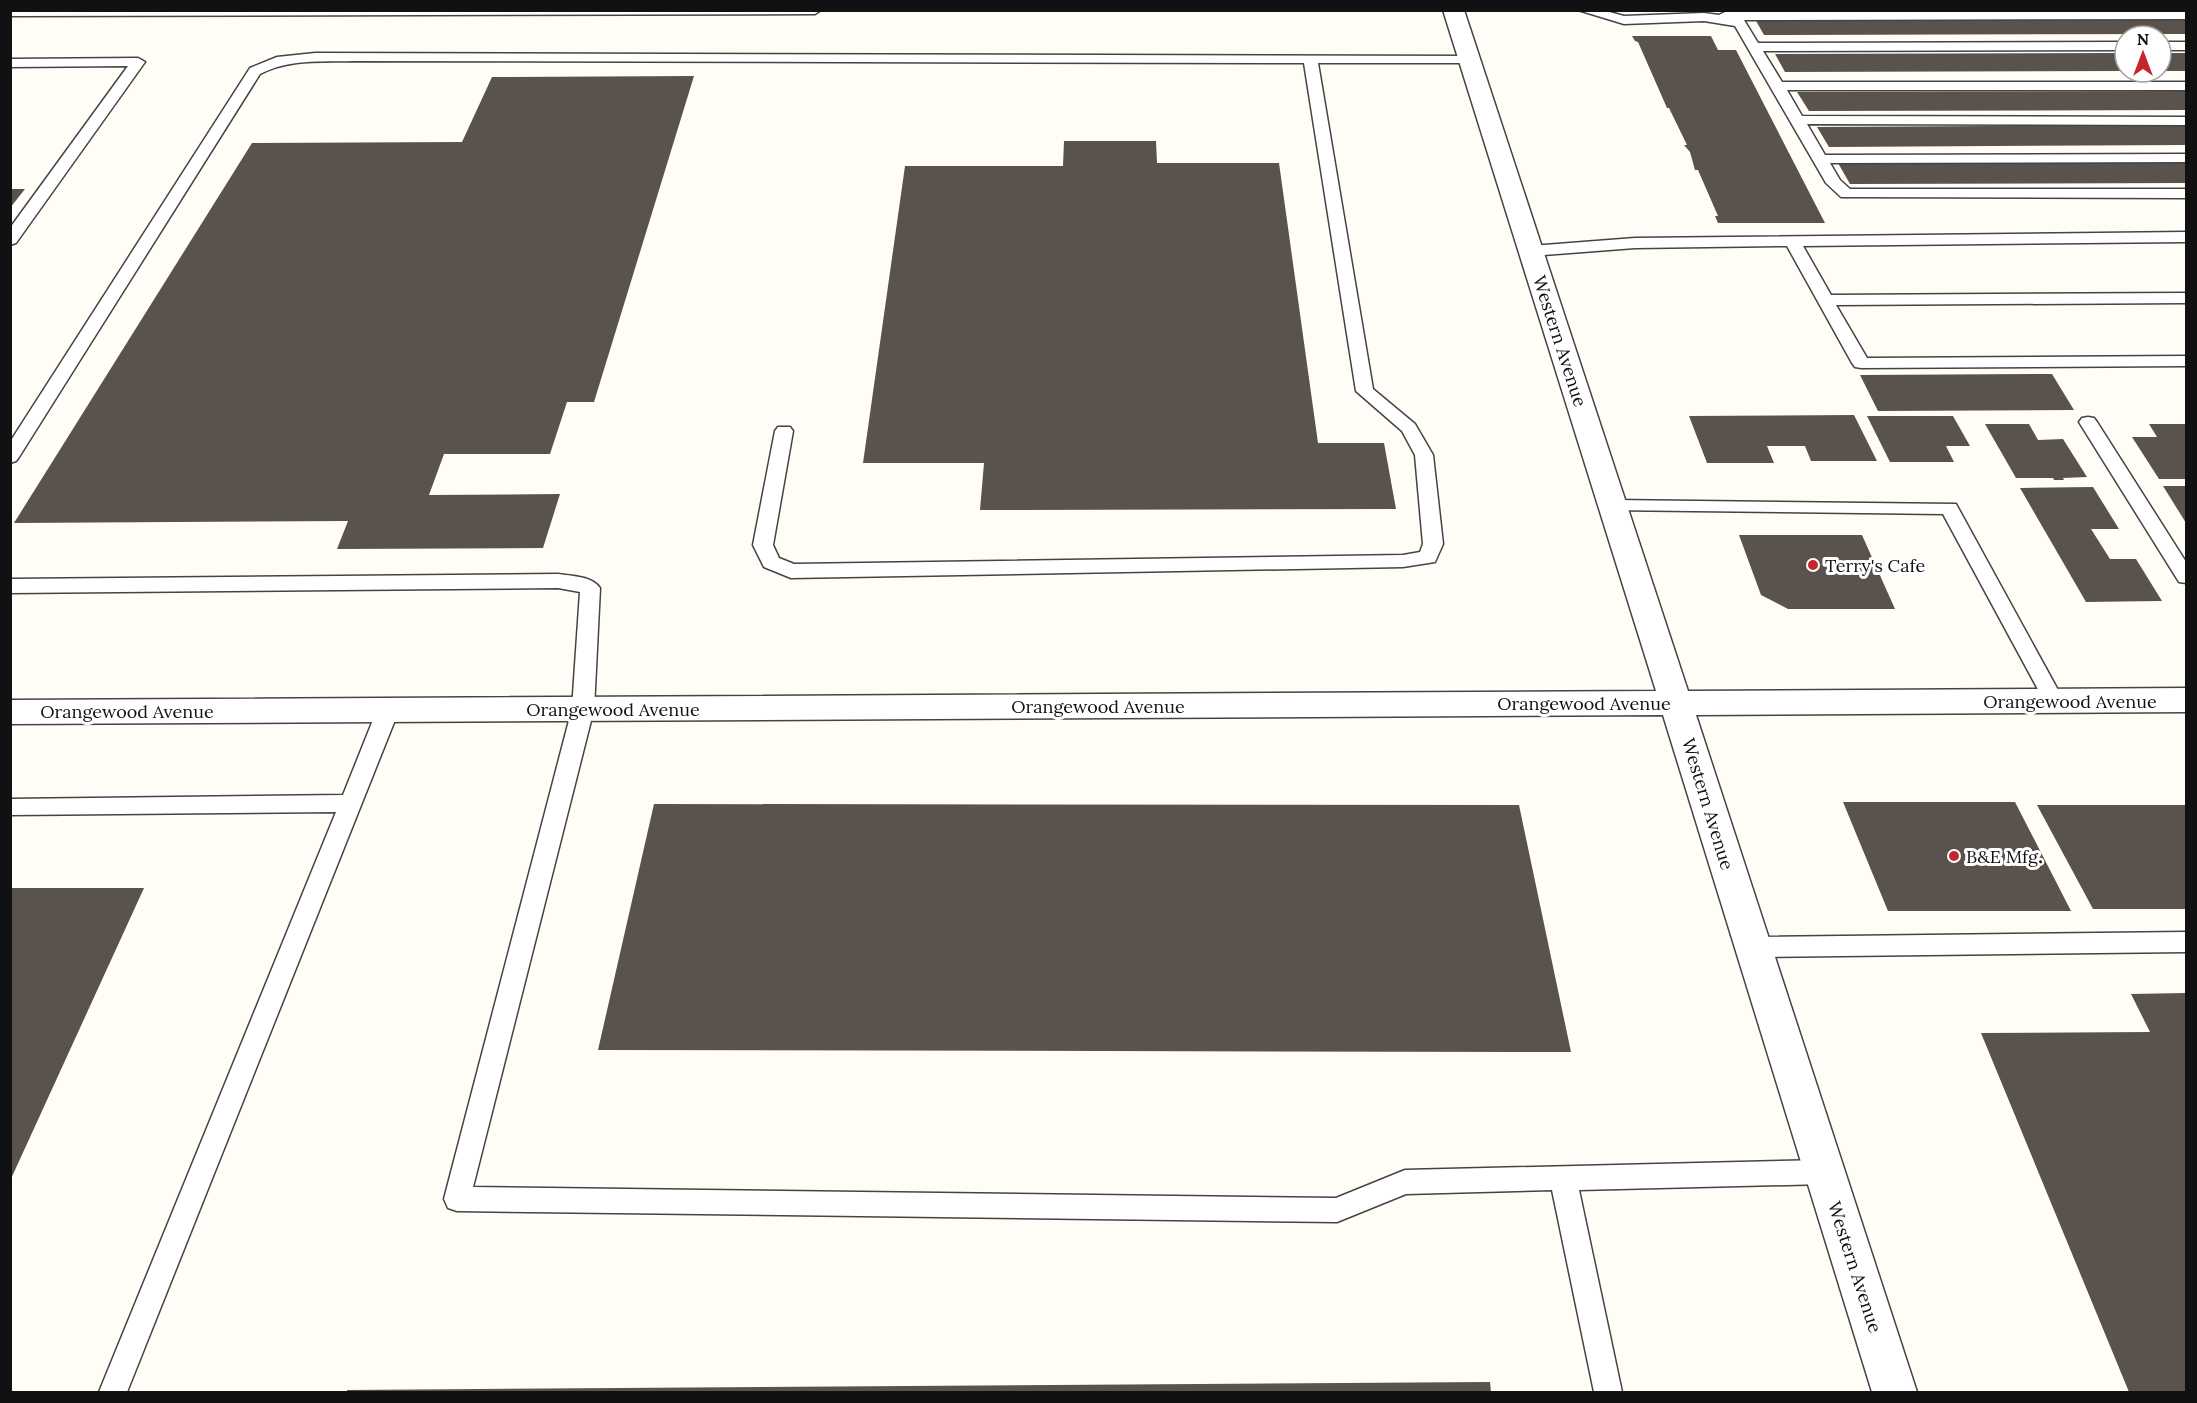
<svg xmlns="http://www.w3.org/2000/svg" width="2197" height="1403" viewBox="0 0 2197 1403" font-family="Lora,serif">
<rect width="100%" height="100%" fill="#fffdf5"/>
<path fill="#5a524d" d="M2186 17V34L1764 35 1755 19Z
M1632 36H1711L1718 50H1736L1825 223H1718L1715 216H1718L1698 170H1695L1690 152 1684 145H1687L1669 108H1667L1638 42 1635 41Z
M2125 53V71L1785 72 1775 54Z
M2161 53H2186V71H2161Z
M694 76 594 402H567L550 454H444L429 495 560 494 543 548 337 549 348 521 14 523 252 143 462 142 492 77Z
M2186 91V110L1809 111 1797 92Z
M2186 125V145L1829 147 1817 127Z
M1064 141H1156L1157 163H1279L1318 443H1384L1396 509 980 510 984 463H863L905 166H1063Z
M2186 162V183L1850 184 1838 163Z
M10 189H25L10 208Z
M2052 374 2074 410 1878 411 1860 375Z
M1854 415 1877 461H1811L1805 446H1767L1774 463H1707L1689 416Z
M1867 416H1953L1970 446H1946L1954 462H1890Z
M1985 424H2029L2038 440 2063 439 2087 477 2063 478 2064 480H2054L2053 478H2016Z
M2149 424H2186V479H2159L2132 437H2157Z
M2163 486H2186V523Z
M2093 487 2119 529H2091L2110 559H2136L2162 601 2086 602 2020 488Z
M1739 535H1862L1895 609H1788L1761 595Z
M1843 802H2015L2071 911H1888Z
M654 804 1519 805 1571 1052 598 1050Z
M2037 805H2186V909H2093Z
M10 888H144L10 1181Z
M2186 993V1392H2129L1981 1033 2150 1032 2131 994Z
M1490 1382 1491 1392H347V1390Z"/>
<g fill="none" stroke-linecap="round" stroke-linejoin="round">
<defs>
<path id="service" d="M10 10H821L815 14 10 16Z
M1578 10H1602L1624 16 1704 13 1719 15 1725 12 2186 11V19L1744 20 1758 43 2125 42V50L1763 51 1782 82H2186V90H1787L1802 116 2186 117V125L1807 124 1825 155 2186 154V162L1830 163 1840 180 1850 189H2186V198L1841 197 1826 183 1735 26 1704 21 1624 24Z
M2161 42H2186V50H2161Z
M315 53 1473 56 1475 59 1473 62 1468 63H1318L1373 389 1415 424 1433 455 1443 544 1435 562 1403 567 791 578 764 567 753 545 775 431 778 427H790L793 431 773 545 779 558 794 564 1403 555 1420 552 1423 544 1415 455 1402 431 1356 391 1304 63 352 61C320 62 289 59 260 74L19 457 16 461 10 463V442L250 68 277 57Z
M138 58 145 62 16 243 10 245V228L128 66 10 67V59Z
M2186 232V242L1803 246 1831 295 2186 293V303L1836 305 1867 358 2186 356V366L1861 368 1855 367 1852 363 1787 246 1635 248 1531 256 1523 251 1531 246 1635 238Z
M2088 417 2094 418 2097 422 2186 562V583L2179 582 2079 422 2082 418Z
M1613 500 1956 504 2064 701 2061 706 2054 709 2047 706 1943 514 1606 510 1604 506 1606 502Z
M558 574C571 576 592 576 600 588L594 709 473 1187 1336 1198 1405 1170 1825 1160 1834 1164 1838 1172 1834 1180 1825 1184 1579 1190 1622 1392H1594L1552 1190 1406 1194 1337 1222 457 1211 448 1208 444 1199 572 709 580 592 558 588 10 593V579Z
M388 702 395 705 399 710 127 1392H99L336 812 10 815V799L343 795 377 710 381 705Z
M2186 932V952L1753 957 1745 954 1741 947 1745 940 1753 937Z"/>
<path id="tertiary" d="M1443 10H1464L1688 691 2186 688V712L1696 715 1917 1392H1872L1663 715 10 724V700L1656 691Z"/>
</defs>
<use href="#service" stroke="#444" stroke-width="3"/>
<use href="#tertiary" stroke="#444" stroke-width="3"/>
<use href="#service" fill="#fff" fill-rule="evenodd"/>
<use href="#tertiary" fill="#fff" fill-rule="evenodd"/>
</g>
<g fill="#c4262e" stroke="#fff" stroke-width="2">
<circle cx="1813" cy="565" r="6"/>
<circle cx="1954" cy="856" r="6"/>
</g>
<g text-anchor="middle" dominant-baseline="central" stroke-width="6" stroke-linejoin="round" paint-order="stroke">
<g font-size="18" fill="#111" stroke="#fff">
<text transform="translate(1560 341) rotate(72)">Western Avenue</text>
<text x="2070" y="701">Orangewood Avenue</text>
<text x="1584" y="703">Orangewood Avenue</text>
<text x="1098" y="706">Orangewood Avenue</text>
<text x="613" y="709">Orangewood Avenue</text>
<text x="127" y="711">Orangewood Avenue</text>
<text transform="translate(1708 804) rotate(73)">Western Avenue</text>
<text transform="translate(1855 1267) rotate(72)">Western Avenue</text>
</g>
<g font-size="18" fill="#111" stroke="#fff" text-anchor="start">
<text x="1825" y="565">Terry's Cafe</text>
<text x="1966" y="856">B&amp;E Mfg.</text>
</g>
</g>
<rect width="2197" height="1403" fill="none" stroke="#111111" stroke-width="24"/>
<g transform="translate(2143 54)"><circle r="28" fill="#ffffff" stroke="#a0a0a0" stroke-width="1.5"/>
<path d="M0-4.5L10 22L0 15L-10 22Z" fill="#c4262e"/>
<text y="-9" font-size="16" font-weight="bold" text-anchor="middle" fill="#111111">N</text>
</g>
</svg>
